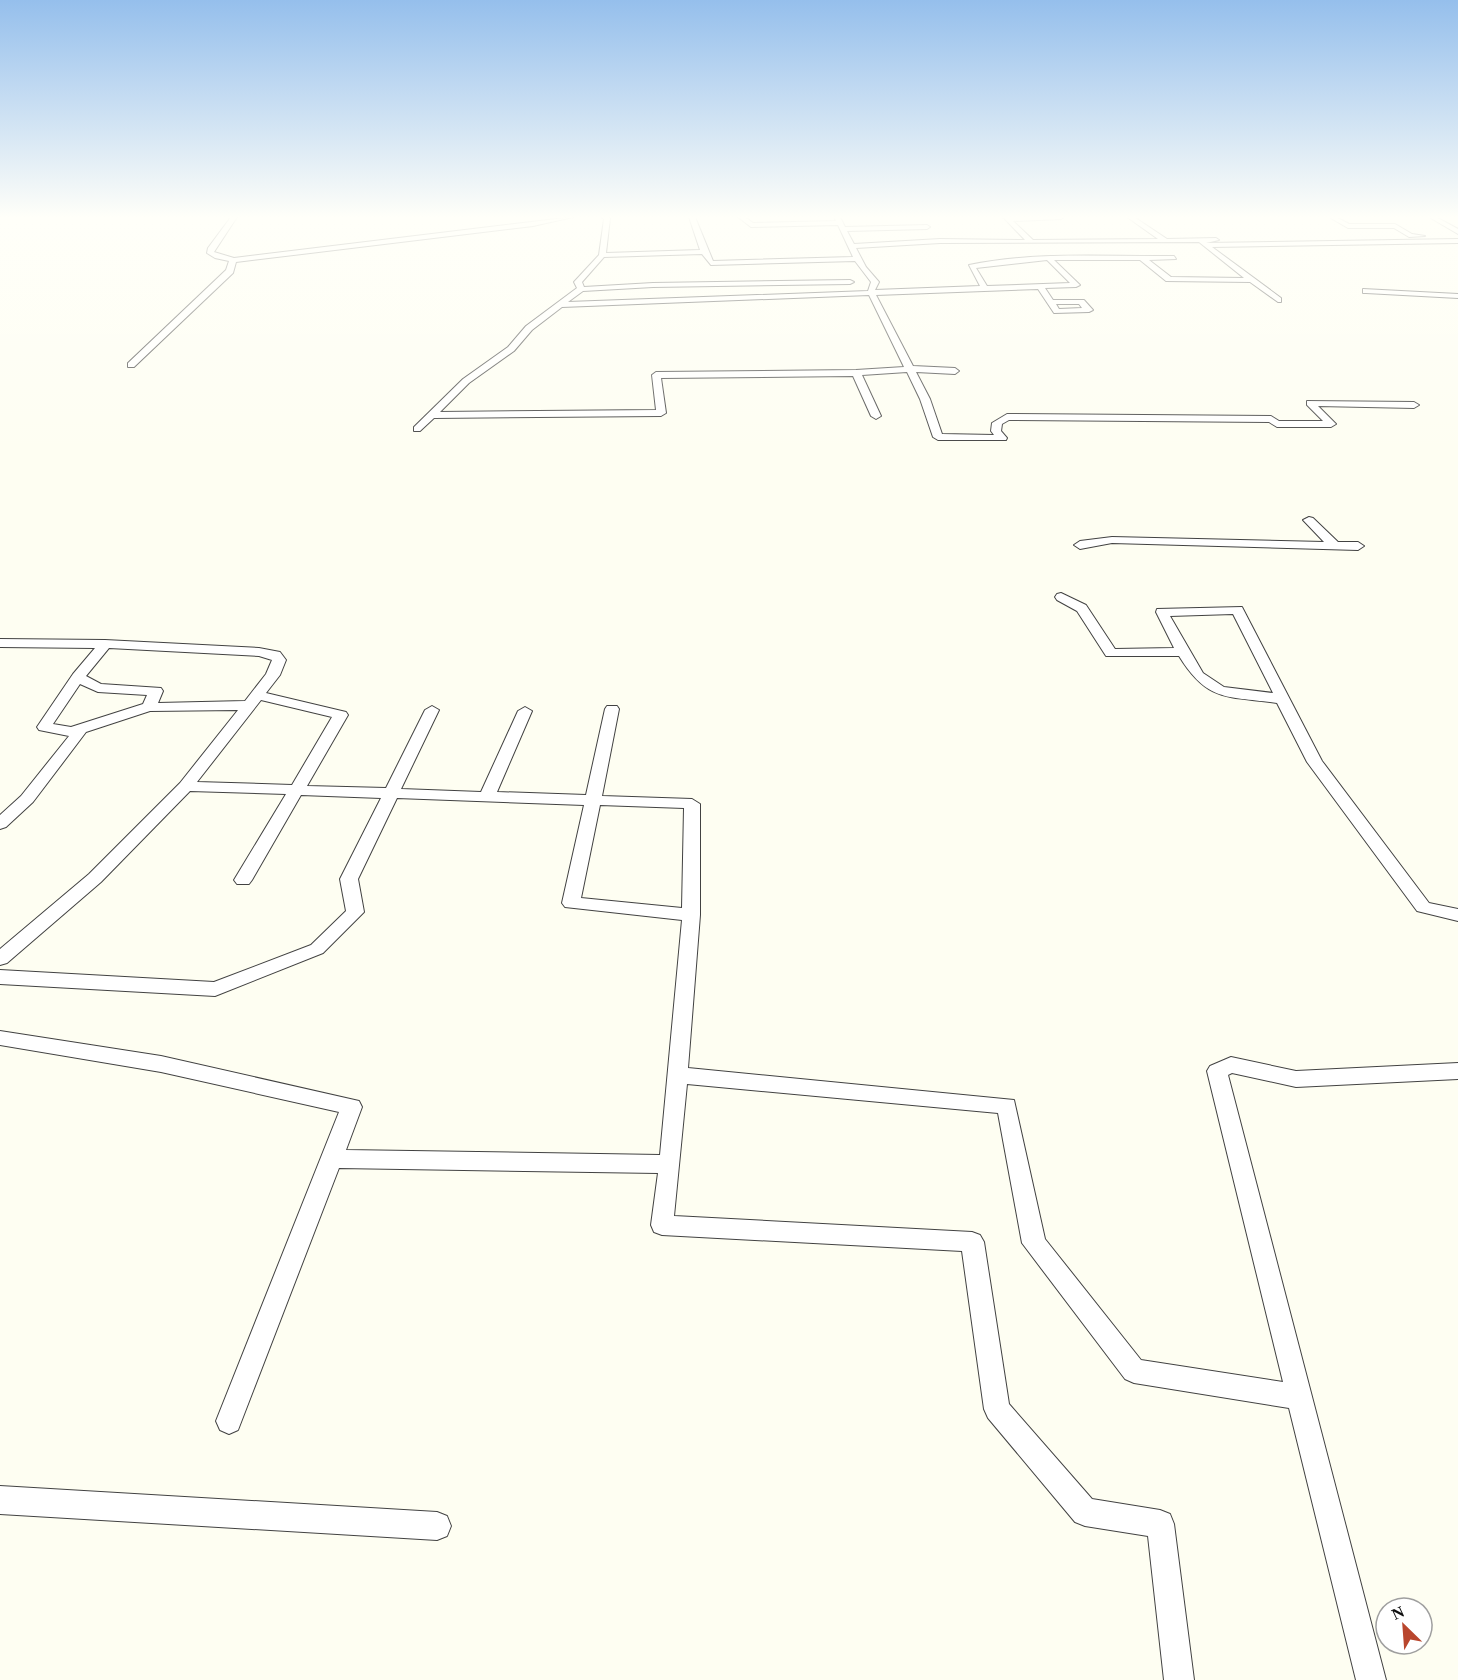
<svg xmlns="http://www.w3.org/2000/svg" width="1458" height="1680" viewBox="0 0 1458 1680" font-family="Georgia,serif">
<rect width="100%" height="100%" fill="#fefef2"/>
<g fill="none" stroke-linecap="round" stroke-linejoin="round">
<defs>
<path id="minor" d="M231 217H237L214 252 234 258 573 217 533 226 236 262 233 273 134 367H128V363L226 270 229 261 215 258 207 253 208 248Z
M601 217 610 218 606 253 700 250 689 217H695L713 261 853 257 838 225 751 227 738 217H745L753 223 836 221 834 217H840L845 227 927 225 930 227 927 229 847 231 854 244 940 239 1025 240 1003 217H1064L1061 219 1013 221 1033 240 1158 239 1127 217H1134L1167 239 1216 238 1219 240 1206 243 1458 239V243L1212 247 1281 298V302H1278L1250 282 1166 281 1140 260H1054L1080 285 1076 287 1045 288 1053 300H1084L1093 310 1089 312 1054 313 1038 289 876 295 913 366 955 368 959 371 955 374 916 372 930 399 942 434 994 435 991 431 992 423 1007 414 1271 416 1279 421H1323L1307 405V401L1414 402 1419 405 1414 408 1318 406 1336 424 1331 427H1277L1269 422 1009 420 1002 424 1001 431 1007 438 1006 440H938L933 437 920 399 907 372 862 375 881 416 876 419 871 416 853 376 661 378 666 413 661 416 434 418 420 431H414V427L463 379 508 347 526 326 577 288 574 282 599 255 604 219ZM1199 242 1244 278 1171 277 1149 260 1176 259 1174 256C1106 257 1037 251 969 265L980 286 875 290 879 282 866 267 856 248 940 243ZM702 254 711 265 855 261 871 282 868 291 568 302 583 291 653 287 850 284 854 282 850 280 653 283 584 287 582 282 604 257ZM1047 260 1070 283 987 286 976 268ZM869 295 904 367 856 370 656 372 652 375 656 410 440 412 469 383 514 351 532 330 562 307ZM1056 304H1079L1082 308 1059 309Z
M1329 217H1336L1349 224H1395L1412 234 1425 236 1409 237 1394 228H1348Z
M1429 217H1436L1458 229V234Z
M1363 289 1458 294V298L1366 293H1363Z
M1309 517 1313 518 1338 542H1358L1364 546 1358 550 1112 543 1080 549 1074 545 1080 541 1112 537 1324 542 1303 520Z
M1061 593 1086 605 1115 649 1174 648 1156 612 1157 609 1242 607 1322 761 1429 903 1458 909V921L1417 911 1307 762 1277 703C1228 696 1208 703 1179 656H1106L1077 611 1057 600 1055 597 1057 594ZM1233 614 1273 693 1224 687 1203 673 1170 616Z
M0 639 105 640 259 648 280 652 286 660 280 675 266 693 346 712 348 715 307 786 386 788 425 710 432 706 439 710 401 789 481 792 518 711 525 707 532 711 497 792 586 795 605 709 607 706H617L619 709 602 796 692 799 700 804V915L688 1068 1014 1100 1045 1239 1141 1360 1283 1382 1207 1071 1210 1066 1231 1057 1296 1071 1458 1063V1079L1296 1087 1232 1073 1228 1075 1386 1680H1356L1289 1408 1134 1383 1125 1379 1022 1243 998 1113 687 1084 674 1216 972 1232 980 1235 984 1242 1009 1404 1092 1499 1160 1510 1170 1514 1174 1524 1194 1680H1164L1148 1536 1085 1526 1075 1522 988 1418 984 1409 962 1251 662 1235 654 1232 651 1225 658 1173 339 1168 238 1430 229 1434 220 1430 216 1421 339 1112 161 1072 0 1045V1031L161 1056 359 1101 362 1107 346 1150 660 1155 682 920 565 907 562 903 584 805 397 798 358 879 364 912 323 953 215 996 0 984V970L214 982 311 945 346 911 340 879 381 798 301 795 252 880 249 884H237L234 880 286 794 190 791 101 882 7 963 0 965V949L89 874 180 783 238 710 150 711 86 732 33 802 6 827 0 829V815L21 796 69 736 39 730 37 727 73 674 95 648 0 647ZM109 648 259 656 272 660 266 674 245 701 158 703 163 691 161 688 101 684 86 676ZM80 684 98 692 147 695 143 704 71 727 53 724ZM261 700 332 717 292 785 197 782ZM600 805 684 808 682 908 581 898Z
M0 1486 437 1512 447 1516 451 1526 447 1536 437 1540 0 1514Z"/>
</defs>
<use href="#minor" stroke="#424242" stroke-width="2"/>
<use href="#minor" fill="#fff" fill-rule="evenodd"/>
</g>
<linearGradient id="sky" x2="0" y2="1"><stop stop-color="#95bfec"/><stop offset="0.48" stop-color="#fffff9"/><stop offset="1" stop-color="#fffff9" stop-opacity="0"/></linearGradient>
<rect width="1458" height="452" fill="url(#sky)"/>
<g transform="translate(1404 1626) rotate(335)"><circle r="28" fill="#ffffff" stroke="#9f9f9f" stroke-width="1.5"/>
<path d="M0-4.5L10 22L0 15L-10 22Z" fill="#b9462d"/>
<text y="-9" font-size="16" font-weight="bold" text-anchor="middle" fill="#0f0f0f">N</text>
</g>
</svg>
